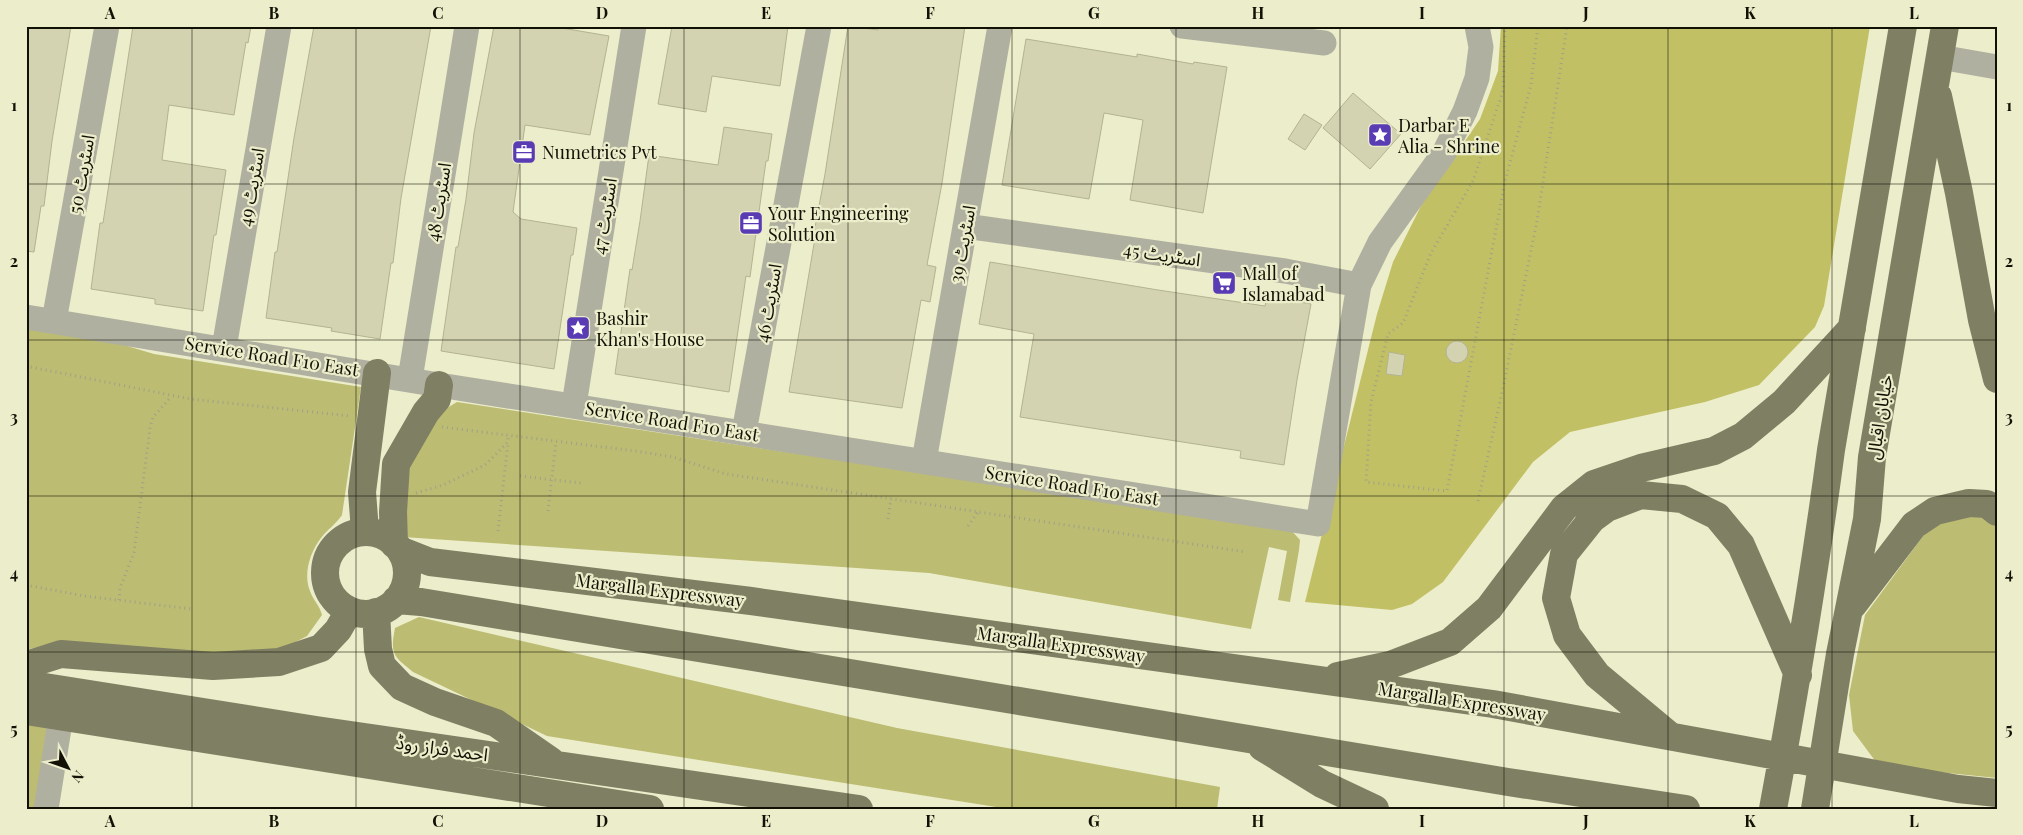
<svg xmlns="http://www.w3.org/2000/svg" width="2023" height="835" viewBox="0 0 2023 835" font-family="'Playfair Display','Noto Sans Arabic',serif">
<rect width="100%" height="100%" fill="#ecedca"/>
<path fill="#bcbc72" d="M26 327 107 340 154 354 361 387 342 515C336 524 327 530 321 538 310 552 303 574 310 591 313 600 320 606 322 615L307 636 275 653 217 658 45 645 26 650Z
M457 402 1278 527 1291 530 1300 540 1299 550 1290 602 1278 600 1287 551 1269 547 1251 629 929 573 403 537 404 470 421 434 447 408Z
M1983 514 1997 523V778L1879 766 1853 731 1849 695 1865 615 1926 532 1943 521Z
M419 617 897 728 1220 787 1217 809H1009L547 736 413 672C393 656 390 654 395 628Z
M26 711 61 716 46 809H26Z"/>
<path fill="#c2c064" d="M1501 26H1870L1824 306 1815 327 1759 385 1705 402 1570 432 1533 462 1443 582 1412 604 1392 610 1305 602 1377 314 1393 262 1421 206 1480 119 1498 71Z"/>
<path fill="#d3d3b1" stroke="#b3b391" d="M26 26H71L52 141 44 206H41L34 252 26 251Z
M133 26H251L248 43 246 42 234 115 169 105 162 160 226 170 216 235H214L203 311 155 304V299L91 289 100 223H103Z
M314 26H431L401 198 393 263H391L380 339 331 331 332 328 266 318 275 252H277L294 138Z
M494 26H550L609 36 590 135 525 125 513 212 521 219 577 228 573 255H571L554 369 441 351 456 247H458L466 199 474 133Z
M672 26H788L780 86 712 76 706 112 658 104Z
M848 26 878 30V26H965L942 183 927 265 936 267 930 302 921 300 902 408 789 392 815 238H813L825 174Z
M1026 39 1137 57V54L1193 64 1194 62 1227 67 1203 213 1130 200 1143 120 1104 113 1089 199 1002 185Z
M1353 93 1401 134 1370 169 1323 128Z
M1304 114 1322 125 1305 150 1288 139Z
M724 127 772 134 768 161H766L750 277 746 276 729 392 615 374 630 269 632 270 640 221 649 155 718 165Z
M990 262 1158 290 1265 306 1267 296 1311 304 1297 380 1284 465 1240 458 1241 451 1020 417 1034 334 979 324Z
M1446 352a11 11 0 1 1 22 0a11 11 0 1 1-22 0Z
M1389 352 1405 355 1402 376 1386 374Z"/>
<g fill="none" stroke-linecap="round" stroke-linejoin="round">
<path stroke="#a1a186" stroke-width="3" stroke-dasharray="1 4" stroke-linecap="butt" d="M1505 26 1503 91 1473 181 1431 253 1403 323 1388 334 1371 402 1366 482 1447 491 1505 181 1531 85 1538 26
M26 366 190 399 350 416
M442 427 635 451 673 457 726 474 1246 552
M520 476 581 483
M416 493 443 485 485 465 508 442V436
M1478 501 1504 383 1537 221 1567 26
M548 511 556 442
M888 519 891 499
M968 526 978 512
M498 531 508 443
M26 585 84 596 192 609
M119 600 120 588 134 553 150 428 153 417 171 397"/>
<path stroke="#b0b0a1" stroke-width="25" d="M1182 26 1324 43
M1940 57 1997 67
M965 226 1285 271 1359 285
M26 317 439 385 1318 524 1359 285 1380 242 1444 153 1465 111 1477 78 1481 47 1477 26
M54 321 107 26
M224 348 279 26
M410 379 467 26
M574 405 634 26
M744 432 819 26
M924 461 1000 26
M46 809 61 716"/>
<path stroke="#7f7f64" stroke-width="28" d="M1938 96 1959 193 1982 320 1997 379
M365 531 362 492 377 373
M325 573a41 41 0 1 1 82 0a41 41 0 1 1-82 0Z
M394 544 393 512 396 464 426 412 437 399 439 385
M402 551 430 562 751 601 1493 704 1958 789 1997 793
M396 600 421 602 1508 782 1686 809
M1853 605 1914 525 1935 511 1969 503 1987 504 1997 512
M376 612 378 649 382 666 402 687 435 702 496 723 551 761
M26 665 61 654 213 666 279 662 321 648 338 630 349 611
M1338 676 1390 665 1450 642 1489 608 1564 508 1594 484 1641 468 1714 451 1743 436 1784 402 1852 328
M26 684 316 730 859 809
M26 711 650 809
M1669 735 1597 675 1567 635 1556 598 1564 554 1592 519 1607 508 1641 495 1682 499 1717 516 1741 545 1798 675
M1262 747 1322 784 1375 809
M1773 809C1795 690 1815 570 1831 450L1903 26
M1815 809 1840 654 1867 519 1872 457 1945 26"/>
</g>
<path fill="none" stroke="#111105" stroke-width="1" stroke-opacity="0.55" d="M192 26V809M356 26V809M520 26V809M684 26V809M848 26V809M1012 26V809M1176 26V809M1340 26V809M1504 26V809M1668 26V809M1832 26V809M26 184H1997M26 340H1997M26 496H1997M26 652H1997"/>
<defs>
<symbol id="sight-square" viewBox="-11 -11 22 22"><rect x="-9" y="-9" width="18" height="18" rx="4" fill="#593cb4" stroke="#ecedca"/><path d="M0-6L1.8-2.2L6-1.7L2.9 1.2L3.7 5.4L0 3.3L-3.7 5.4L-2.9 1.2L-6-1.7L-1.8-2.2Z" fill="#fff"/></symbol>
<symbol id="office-square" viewBox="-11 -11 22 22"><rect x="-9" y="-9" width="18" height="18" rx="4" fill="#593cb4" stroke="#ecedca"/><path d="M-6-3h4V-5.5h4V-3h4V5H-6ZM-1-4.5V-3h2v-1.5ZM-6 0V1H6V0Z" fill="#fff"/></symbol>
<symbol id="supermarket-square" viewBox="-11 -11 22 22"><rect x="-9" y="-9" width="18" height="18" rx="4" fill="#593cb4" stroke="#ecedca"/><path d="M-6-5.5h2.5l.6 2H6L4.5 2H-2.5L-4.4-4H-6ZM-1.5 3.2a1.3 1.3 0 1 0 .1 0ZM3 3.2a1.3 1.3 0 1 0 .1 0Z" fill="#fff"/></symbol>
</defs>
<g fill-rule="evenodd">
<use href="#sight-square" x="1366" y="121" width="28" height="28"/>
<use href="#office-square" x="510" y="138" width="28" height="28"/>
<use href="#office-square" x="737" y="209" width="28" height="28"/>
<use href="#supermarket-square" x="1210" y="269" width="28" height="28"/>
<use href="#sight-square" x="564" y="314" width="28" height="28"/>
</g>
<g text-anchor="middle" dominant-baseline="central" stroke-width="4.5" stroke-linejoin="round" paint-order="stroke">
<g font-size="18" fill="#111105" stroke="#ecedca" text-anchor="start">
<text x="1398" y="125">Darbar E<tspan x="1398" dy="21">Alia - Shrine</tspan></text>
<text x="542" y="152">Numetrics Pvt</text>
<text x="768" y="213">Your Engineering<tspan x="768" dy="21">Solution</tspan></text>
<text x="1242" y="273">Mall of<tspan x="1242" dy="21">Islamabad</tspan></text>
<text x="596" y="318">Bashir<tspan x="596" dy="21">Khan's House</tspan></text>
</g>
<g font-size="18" fill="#111105" stroke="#ecedca">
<text transform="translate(81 174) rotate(-80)">اسٹریٹ 50</text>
<text transform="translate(251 187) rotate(-80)">اسٹریٹ 49</text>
<text transform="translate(438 202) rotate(-81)">اسٹریٹ 48</text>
<text transform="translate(604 216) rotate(-81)">اسٹریٹ 47</text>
<text transform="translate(962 244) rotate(-80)">اسٹریٹ 39</text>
<text transform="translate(1162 254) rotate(8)">اسٹریٹ 45</text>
<text transform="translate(768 303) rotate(-80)">اسٹریٹ 46</text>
<text transform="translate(272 356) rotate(9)">Service Road F10 East</text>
<text transform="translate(1879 417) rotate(-81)">خیابان اقبال</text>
<text transform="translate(672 421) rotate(9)">Service Road F10 East</text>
<text transform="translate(1072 485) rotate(9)">Service Road F10 East</text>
<text transform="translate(660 590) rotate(7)">Margalla Expressway</text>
<text transform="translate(1061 644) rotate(8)">Margalla Expressway</text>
<text transform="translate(1462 701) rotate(9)">Margalla Expressway</text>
<text transform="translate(442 748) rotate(8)">احمد فراز روڈ</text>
</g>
</g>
<rect width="2023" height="835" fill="none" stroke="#ecedca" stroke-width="55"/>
<g transform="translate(68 768) rotate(131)" stroke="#ecedca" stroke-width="4" paint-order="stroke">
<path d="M0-4L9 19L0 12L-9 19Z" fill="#111105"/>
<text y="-8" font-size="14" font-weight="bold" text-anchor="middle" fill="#111105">N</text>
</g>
<rect x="28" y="28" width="1968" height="780" fill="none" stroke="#111105" stroke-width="2"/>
<g font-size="16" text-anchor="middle" font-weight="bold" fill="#111105">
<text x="110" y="19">A</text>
<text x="274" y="19">B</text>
<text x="438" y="19">C</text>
<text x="602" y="19">D</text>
<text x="766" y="19">E</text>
<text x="930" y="19">F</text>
<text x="1094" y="19">G</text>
<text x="1258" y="19">H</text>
<text x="1422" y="19">I</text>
<text x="1586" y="19">J</text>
<text x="1750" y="19">K</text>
<text x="1914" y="19">L</text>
<text x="14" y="111">1</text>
<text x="2009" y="111">1</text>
<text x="14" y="267">2</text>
<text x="2009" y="267">2</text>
<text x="14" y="423">3</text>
<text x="2009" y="423">3</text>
<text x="14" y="579">4</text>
<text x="2009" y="579">4</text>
<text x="14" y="735">5</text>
<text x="2009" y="735">5</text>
<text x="110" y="827">A</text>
<text x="274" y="827">B</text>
<text x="438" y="827">C</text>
<text x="602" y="827">D</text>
<text x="766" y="827">E</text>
<text x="930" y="827">F</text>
<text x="1094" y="827">G</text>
<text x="1258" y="827">H</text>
<text x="1422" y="827">I</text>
<text x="1586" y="827">J</text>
<text x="1750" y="827">K</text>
<text x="1914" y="827">L</text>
</g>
</svg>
